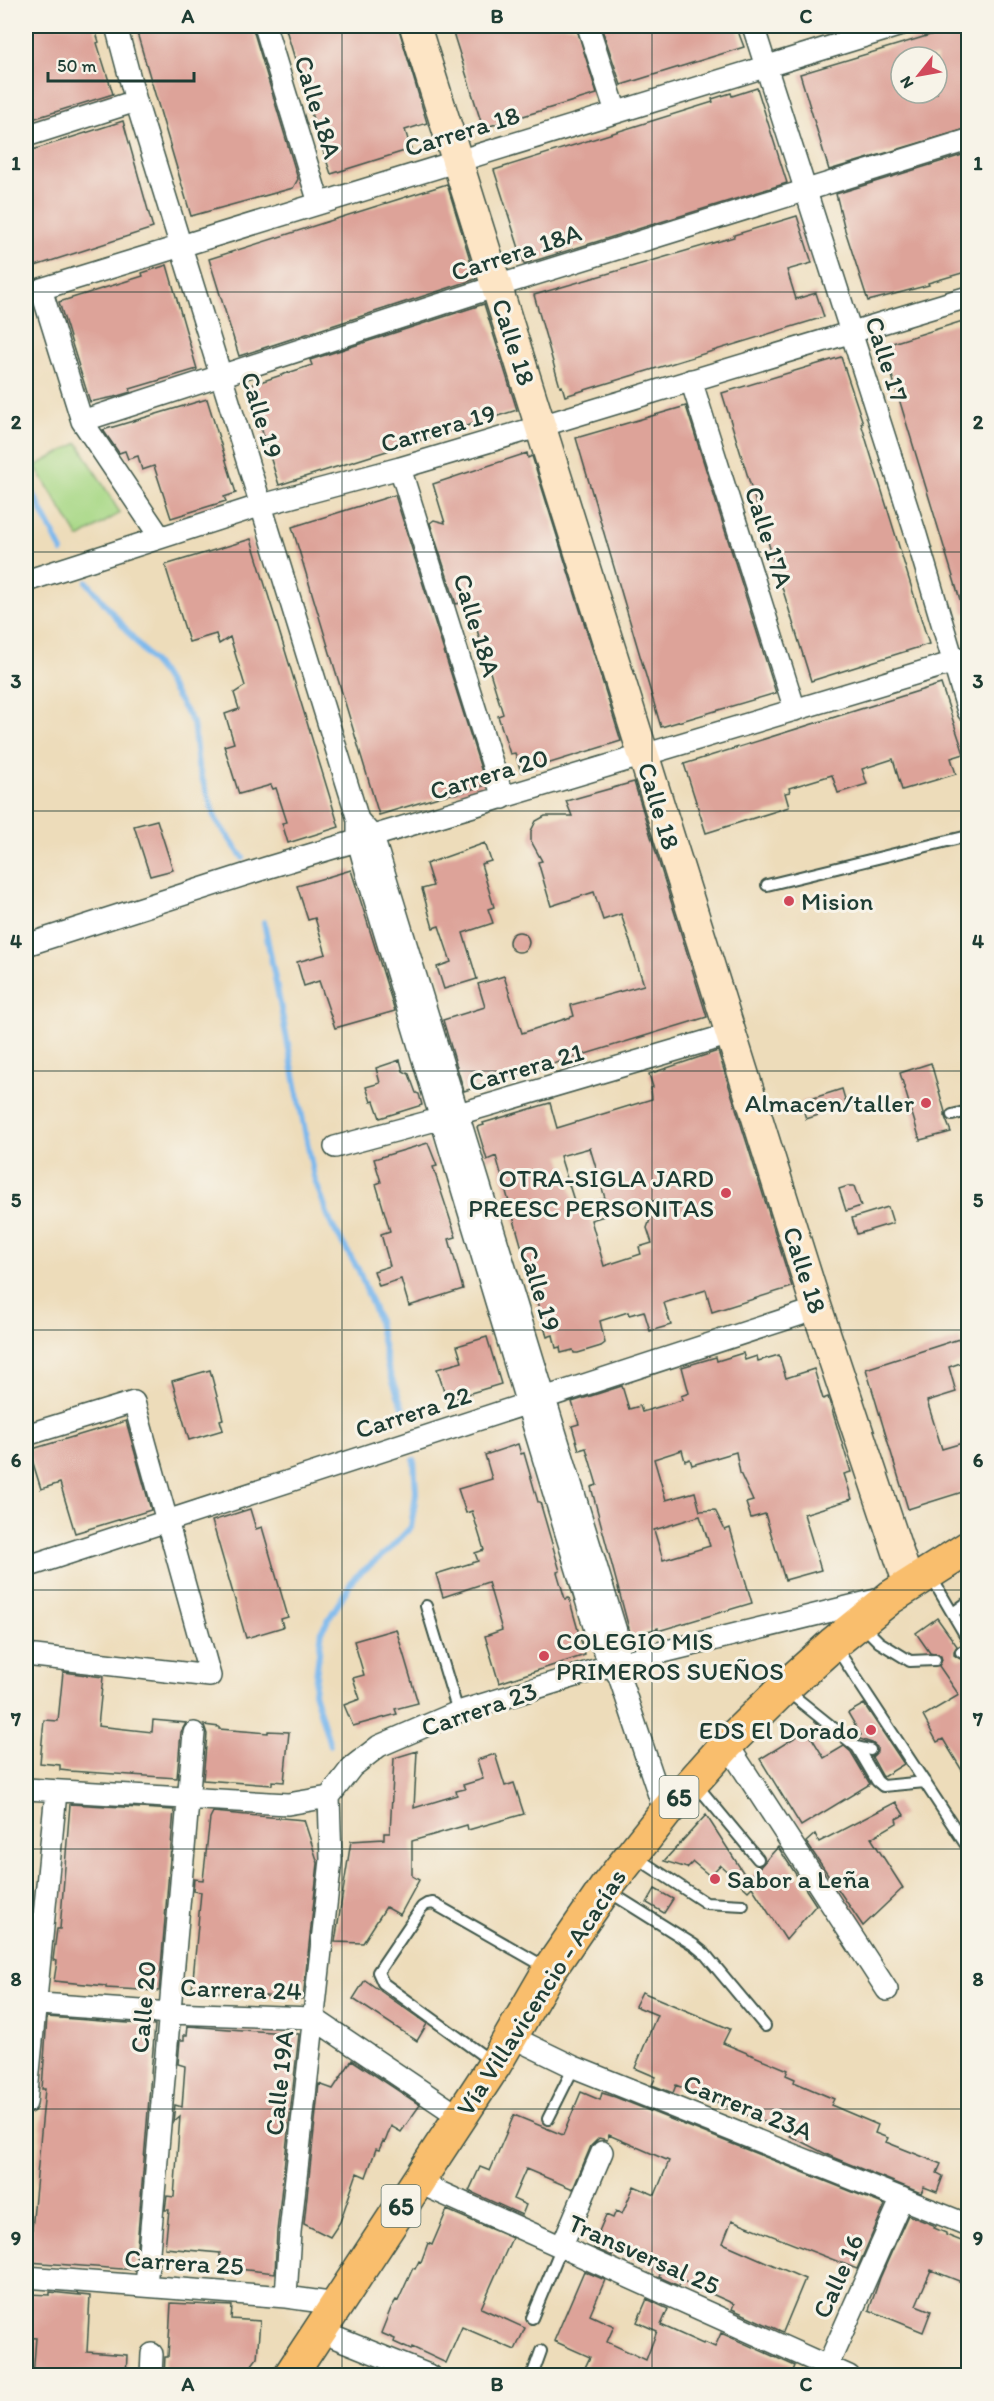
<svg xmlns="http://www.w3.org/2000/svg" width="994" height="2401" viewBox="0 0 994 2401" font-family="Itim,sans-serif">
<rect width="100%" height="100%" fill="#f7f3e8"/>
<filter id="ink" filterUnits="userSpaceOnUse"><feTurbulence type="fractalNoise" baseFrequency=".0167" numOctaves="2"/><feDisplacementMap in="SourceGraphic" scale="12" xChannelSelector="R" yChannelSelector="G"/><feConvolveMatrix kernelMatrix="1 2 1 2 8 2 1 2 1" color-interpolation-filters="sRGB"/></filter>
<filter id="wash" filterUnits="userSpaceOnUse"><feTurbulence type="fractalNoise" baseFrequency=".008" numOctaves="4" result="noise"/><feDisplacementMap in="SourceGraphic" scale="24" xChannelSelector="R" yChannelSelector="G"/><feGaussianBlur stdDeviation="1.35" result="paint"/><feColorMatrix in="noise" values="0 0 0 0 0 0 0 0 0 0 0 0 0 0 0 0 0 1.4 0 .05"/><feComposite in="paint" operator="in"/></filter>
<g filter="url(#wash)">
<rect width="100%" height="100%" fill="#eddcba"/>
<path fill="#a8d886" stroke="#648a5d" stroke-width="1.5" d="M78 443 120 513 79 538 35 466Z"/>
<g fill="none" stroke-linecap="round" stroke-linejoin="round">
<path stroke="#7ab8ed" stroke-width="6" d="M26 479 62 551
M87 582 161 672 193 723 198 766 216 820 243 858
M264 922 314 1177 331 1224 358 1269 377 1317 388 1368 404 1411
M330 1745 314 1692 322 1630 354 1578 389 1550 411 1527 416 1494 414 1460"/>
</g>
<g id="blocks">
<path fill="#dda399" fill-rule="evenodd" d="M26 26H94L99 42 97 43 113 94 26 121Z
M135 26H252L298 179 293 188 191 216Z
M285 26H398L427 123 405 130 411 149 331 174 318 136Z
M451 26H576L597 94 483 128Z
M601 26H736L744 47 621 85Z
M960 26H969V128L829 170 800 74ZM901 57H937V93H901Z
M757 88 787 183 524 264 494 170 713 102 712 99 731 93 732 96Z
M123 121 153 228 26 269V152Z
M969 153V271L928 283 929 285 868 301 845 230 836 194Z
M447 184 476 279 239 356 209 259Z
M797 216 812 263 787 270 796 299 816 293 824 317 565 396 562 386 560 387 534 295 734 237V235Z
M167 265 197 369 130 389 131 392 114 397 90 402 59 302 143 276 142 273Z
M484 304 517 410 279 485 248 386 312 365 310 360Z
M969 319V613H964L883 346Z
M841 357 863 423H861L929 644 811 681 722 393Z
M207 399 236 493 224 497 226 501 171 518 154 466 142 470 138 456 128 459 125 451 119 453 103 430Z
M686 406 776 693 661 727 576 438Z
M527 453 528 458 532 456 621 741 521 772 515 753 510 754 498 716 503 714 468 601 456 604 430 523 434 520 445 523 433 484Z
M395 495 486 785 459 793 445 795 379 815 292 527Z
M251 539 339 827 288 843 282 823 287 822 276 788 273 789 271 785 239 794 224 746 234 743 225 714 239 709 234 693 245 686 230 637 219 644 216 634 189 642 165 565Z
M941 684 964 754 951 758 956 774 902 790 893 759 862 769 867 784 838 793 832 775 789 788 790 792 785 793 789 807 706 833 684 764Z
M634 782 707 1017 464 1091 443 1020 485 1007 478 984 504 976 522 1033 574 1016 571 1005 644 985 621 914 603 920 594 892 551 906 538 862 542 861 531 841V831L536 821 545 816H572L566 801Z
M157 820 173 870 150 876 134 826Z
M485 843 491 861 481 864 494 907 488 909 493 923 463 933 477 979 444 989 437 967 451 962 439 926 433 928 422 889 433 886 426 864Z
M351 870 395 1011 335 1028 319 981 304 986 297 962 326 954 315 918 308 920 297 886Z
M509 942a10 10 0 1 1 20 0a10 10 0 1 1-20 0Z
M718 1051 792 1287 712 1312 706 1290 664 1303 671 1325 650 1331 644 1311 629 1315 628 1312 600 1321 605 1343 601 1346 578 1353H574L573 1350 561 1353 560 1347 556 1348 553 1335 547 1337 496 1156 487 1160 477 1127 484 1125 483 1123 550 1103 557 1128 652 1099 651 1088 653 1087 649 1074ZM590 1148 605 1198 576 1207 560 1156ZM657 1200 647 1228 652 1243 639 1247 641 1254 604 1266 591 1220Z
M400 1060 403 1071 409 1074 416 1093 419 1094 422 1105 380 1118 374 1101 371 1102 366 1087 380 1083 376 1068Z
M931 1063 945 1112V1117L951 1132 920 1140 900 1073Z
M842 1089 847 1106 806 1119 801 1102Z
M428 1143 437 1166 433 1167 456 1237 449 1239 463 1289 409 1306 401 1279 379 1286 374 1271 390 1266 381 1234 390 1231 376 1184 381 1182 374 1159Z
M848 1186H854L861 1206 846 1211 839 1189Z
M888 1207 893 1223 857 1234 852 1218Z
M487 1337 501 1384 447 1400 437 1369 462 1362 457 1346Z
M959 1339 966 1361 949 1367 956 1392 927 1401 942 1449 969 1441V1490L908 1509 866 1369Z
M743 1353 745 1360 757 1356 758 1361 779 1355 786 1378 814 1369 823 1399 828 1397 851 1472 844 1474 852 1499 804 1514 821 1570 785 1580 765 1514 751 1518 746 1503 753 1501 740 1473 736 1452 692 1465 690 1459 685 1461 682 1450 654 1459 666 1500 695 1492 700 1511 715 1510 725 1530 730 1528 752 1603 658 1631V1628L631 1636 591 1487 597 1485 586 1448 579 1450 572 1426 579 1424 572 1402 622 1386 629 1409 640 1406 642 1412 682 1400 681 1396 689 1393 682 1367 716 1357 717 1361ZM700 1516 710 1546 663 1560 654 1530Z
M210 1370 223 1419 220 1420 223 1430 189 1440 172 1381Z
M126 1421 151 1510 75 1533 60 1483 41 1489 29 1450Z
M518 1444 521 1454 524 1453 538 1502H540L560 1571 557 1572 565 1599 569 1598 585 1655 499 1683 485 1636 502 1630 488 1582 443 1597 436 1574 478 1561 475 1553 484 1550 472 1511 466 1513 458 1489 492 1479 485 1455Z
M250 1509 256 1529 262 1527 288 1617 281 1619 283 1627 246 1638 212 1521Z
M937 1618 957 1646 954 1651V1655L960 1659 965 1658 969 1663V1713L963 1716 969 1727V1782L943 1739 937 1742 923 1716 959 1695 939 1666 942 1660 941 1656 930 1653 916 1633Z
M396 1629 418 1703 395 1709 397 1714 353 1726 344 1705 360 1699 353 1678 364 1675 354 1641Z
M63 1672 103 1677 98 1726 152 1732 153 1720 186 1723 181 1732 177 1778 69 1771 60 1770V1765L40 1763 44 1720 58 1721Z
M864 1704 904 1764 883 1777 872 1757 877 1752V1747L872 1743 857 1738 861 1735 848 1713Z
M204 1725 219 1727V1729L268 1733V1731L289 1732 284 1782 272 1781V1785L203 1780 207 1734Z
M807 1730 824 1758 844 1746 851 1752 870 1784 801 1826 760 1759Z
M417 1751 414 1808 457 1795 456 1791 465 1789 463 1785 483 1779 477 1760 495 1754 505 1786 514 1783 524 1814 468 1830 467 1825 412 1841V1876L419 1880 400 1915 386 1907 363 1943 335 1942 351 1841 384 1839V1833H390L394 1758Z
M896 1802 904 1815 896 1819 897 1823 871 1838 903 1888 863 1926 806 1842 815 1834 819 1842Z
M70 1804 174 1810 159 1991 106 1988V1986L54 1981 57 1961 53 1960 57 1929H60Z
M213 1812 304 1820 318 1863 303 1999 192 1990 201 1892 193 1891 194 1879 203 1880 210 1818Z
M706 1815 748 1880 778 1847 816 1905 786 1940 752 1887 748 1891 720 1865 710 1876 693 1862 687 1868 664 1861Z
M655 1889 673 1899 664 1913 647 1903Z
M365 1980 427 2024 417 2041 353 1999Z
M642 1992 730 2029 723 2043 788 2070 786 2075 795 2079 794 2082 834 2099 831 2105 878 2125 875 2133 888 2138 886 2142 941 2164 937 2173 943 2176 937 2192 924 2187 921 2193 832 2157 790 2136 788 2132 676 2085 673 2093 652 2085 656 2077 635 2068 657 2015 635 2006Z
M47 2017 155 2025 135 2270 29 2262 45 2089H42Z
M188 2026 299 2034 277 2231 275 2273 220 2267V2253L165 2248 169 2210H165L167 2196 174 2197 180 2116 173 2122 175 2105 182 2107 185 2066 178 2064 180 2040H184V2035H187Z
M352 2060 420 2105 401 2132 391 2126 385 2142 383 2141 379 2150 376 2149 366 2177 357 2173 340 2222 330 2237 304 2224 319 2084 333 2089Z
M581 2092 600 2100 602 2093 615 2097 885 2205 857 2269 732 2220 723 2243 805 2279 783 2332 732 2309 734 2304 681 2280 679 2286 659 2277 661 2272 655 2268 613 2252 612 2256 594 2248 596 2244 594 2243 606 2215 613 2218 616 2211 622 2214 634 2186 655 2195 669 2161 609 2135 607 2140 599 2138 591 2146 573 2189 526 2169 513 2199 526 2205 522 2215 469 2191 480 2167 490 2171 514 2115 563 2135Z
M447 2210 512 2238 481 2308 525 2328 515 2350 462 2327 446 2363 412 2347 411 2350 394 2342 395 2339 381 2333 391 2308 396 2300 398 2301 413 2268 415 2269 419 2261 421 2262 428 2243 432 2245Z
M908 2215 936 2226 934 2228 946 2233V2235L969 2244V2285L931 2270 916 2305 931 2311 923 2332 869 2310 880 2278Z
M584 2271 605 2280 590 2315 614 2326 607 2342 646 2360 657 2331 637 2322 647 2299 668 2309 661 2325 703 2344 704 2342 715 2347 721 2333 795 2366 791 2376H581L590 2357 554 2341Z
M50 2292 90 2296 87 2352 127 2355 126 2376H33L36 2338 26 2337V2296L29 2297V2294L50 2295Z
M171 2303 232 2306 231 2319 260 2321 257 2358 244 2376H164L165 2357H168Z"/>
</g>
</g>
<g filter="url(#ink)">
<use href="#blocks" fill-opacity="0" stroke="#3e5548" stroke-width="1.5"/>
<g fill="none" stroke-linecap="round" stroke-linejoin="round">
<defs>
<path id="lane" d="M767 885 968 836
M952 1115 968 1111
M930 1575 968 1640
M426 1606 458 1712
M953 1613 968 1602
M863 1626 879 1642 910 1661 935 1660
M835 1646 968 1848
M961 1652 968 1649
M786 1690 857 1747 870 1750
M857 1747 877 1781 883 1786 925 1782
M695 1783 758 1859
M634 1856 706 1903 743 1905
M608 1891 694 1945 705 1954 765 2026
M492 2062 383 1983 378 1972 422 1907 427 1904 433 1903 547 1968
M548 2119 574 2067
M532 2318 562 2246
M532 2376 541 2351"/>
<path id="street" d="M116 26 136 101 353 803 358 820V841L367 874 597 1636 612 1666 619 1676
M265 26 319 203
M588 26 616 112
M753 26 916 535 968 711
M26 136 136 101
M691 380 795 710
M82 421 497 286 968 140
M400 468 503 798
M160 537 82 421 41 289 898 26
M26 581 262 505 400 468 541 426 968 297
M358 820 373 837 383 869 616 1631 619 1676 665 1813
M26 945 266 868 968 658
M335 1147 458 1114 731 1034
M26 1435 134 1402 210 1676 26 1655
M26 1567 817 1309
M727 1744 887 1990
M26 1789 288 1804 329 1797 352 1767 379 1746 458 1712 618 1663 880 1599
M26 2003 170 2013 313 2018 460 2117
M510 2036 574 2067 968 2225
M26 2103 56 1792
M417 2182 849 2376
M562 2246 602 2152
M26 2277 286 2297 337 2304
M146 2286 194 1733
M286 2297 290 2232 331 1860 329 1797
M319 2331 431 2376
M151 2376 152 2354
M823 2376 902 2198"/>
<path id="secondary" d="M415 26 817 1309 909 1585"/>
<path id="primary" d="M290 2376 495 2064 550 1969 605 1889 665 1813 727 1744 784 1688 834 1643 891 1597 968 1548"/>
</defs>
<use href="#lane" stroke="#3e5548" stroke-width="14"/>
<use href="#street" stroke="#3e5548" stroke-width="24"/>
<use href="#secondary" stroke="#3e5548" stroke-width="33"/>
<use href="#primary" stroke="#3e5548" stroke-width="36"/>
<use href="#lane" stroke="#fff" stroke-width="10"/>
<use href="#street" stroke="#fff" stroke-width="21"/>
<use href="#secondary" stroke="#fde5c5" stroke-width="30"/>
<use href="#primary" stroke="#f9be6d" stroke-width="33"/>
</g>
</g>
<path fill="none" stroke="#1f3d34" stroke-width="1.5" stroke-opacity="0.55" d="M342 26V2376M652 26V2376M26 292H968M26 552H968M26 811H968M26 1071H968M26 1330H968M26 1590H968M26 1849H968M26 2109H968"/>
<g fill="#d1495b" stroke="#f7f3e8" stroke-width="2">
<circle cx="789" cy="901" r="6"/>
<circle cx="926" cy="1103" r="6"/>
<circle cx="726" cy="1193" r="6"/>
<circle cx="544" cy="1656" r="6"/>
<circle cx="871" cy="1730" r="6"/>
<circle cx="715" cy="1879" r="6"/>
</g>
<g text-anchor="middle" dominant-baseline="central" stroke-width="6" stroke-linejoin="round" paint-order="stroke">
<g fill="#f7f3e8" stroke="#60746a" stroke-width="1.5">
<rect x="659.5" y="1776" width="39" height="42" rx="4.5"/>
<rect x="381.5" y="2185" width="39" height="42" rx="4.5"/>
</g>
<g font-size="24" font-weight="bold" fill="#1f3d34">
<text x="679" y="1797">65</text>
<text x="401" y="2206">65</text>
</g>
<g font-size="26" fill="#1f3d34" stroke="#f7f3e8">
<text transform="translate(318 107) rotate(73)">Calle 18A</text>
<text transform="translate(462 131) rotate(-17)">Carrera 18</text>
<text transform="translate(516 252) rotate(-18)">Carrera 18A</text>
<text transform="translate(514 342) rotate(72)">Calle 18</text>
<text transform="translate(887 359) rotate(72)">Calle 17</text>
<text transform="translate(262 415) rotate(73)">Calle 19</text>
<text transform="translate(438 428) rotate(-16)">Carrera 19</text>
<text transform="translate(769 537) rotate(72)">Calle 17A</text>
<text transform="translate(477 625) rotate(73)">Calle 18A</text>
<text transform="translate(489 774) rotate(-17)">Carrera 20</text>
<text transform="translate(659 806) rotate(73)">Calle 18</text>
<text transform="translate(526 1067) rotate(-16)">Carrera 21</text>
<text transform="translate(805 1270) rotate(72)">Calle 18</text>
<text transform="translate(540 1288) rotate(73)">Calle 19</text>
<text transform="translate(413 1412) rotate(-18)">Carrera 22</text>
<text transform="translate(479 1709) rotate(-19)">Carrera 23</text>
<text transform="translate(241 1989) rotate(2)">Carrera 24</text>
<text transform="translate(541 1992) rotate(-57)">Vía Villavicencio - Acacías</text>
<text transform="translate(143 2007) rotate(-85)">Calle 20</text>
<text transform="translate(279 2083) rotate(-84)">Calle 19A</text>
<text transform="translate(748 2107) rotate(22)">Carrera 23A</text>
<text transform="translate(644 2254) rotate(24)">Transversal 25</text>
<text transform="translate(184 2262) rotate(4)">Carrera 25</text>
<text transform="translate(838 2276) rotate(-66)">Calle 16</text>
</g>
<g font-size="26" fill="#1f3d34" stroke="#f7f3e8" text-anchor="start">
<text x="801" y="901">Mision</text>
<text x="914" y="1103" text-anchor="end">Almacen/taller</text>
<text x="714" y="1178" text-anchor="end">OTRA-SIGLA JARD<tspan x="714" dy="30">PREESC PERSONITAS</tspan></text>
<text x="556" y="1641">COLEGIO MIS<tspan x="556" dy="30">PRIMEROS SUEÑOS</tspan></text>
<text x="859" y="1730" text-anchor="end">EDS El Dorado</text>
<text x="727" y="1879">Sabor a Leña</text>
</g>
</g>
<rect width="994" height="2401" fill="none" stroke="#f7f3e8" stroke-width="66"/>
<g transform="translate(919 75) rotate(239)"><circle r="28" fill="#f7f3e8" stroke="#a1aaa0" stroke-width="1.5"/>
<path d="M0-4.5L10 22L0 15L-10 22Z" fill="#d1495b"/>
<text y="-9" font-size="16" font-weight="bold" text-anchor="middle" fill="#1f3d34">N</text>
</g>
<path d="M48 72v9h146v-9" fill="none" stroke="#1f3d34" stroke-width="3"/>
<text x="57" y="72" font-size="18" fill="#1f3d34" stroke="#f7f3e8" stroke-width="4.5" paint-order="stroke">50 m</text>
<rect x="33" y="33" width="928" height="2335" fill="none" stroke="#1f3d34" stroke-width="2"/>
<g font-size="20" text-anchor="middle" font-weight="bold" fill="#1f3d34">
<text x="188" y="23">A</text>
<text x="497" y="23">B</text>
<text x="806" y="23">C</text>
<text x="16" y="170">1</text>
<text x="978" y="170">1</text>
<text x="16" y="429">2</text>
<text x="978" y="429">2</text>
<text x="16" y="688">3</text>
<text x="978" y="688">3</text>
<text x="16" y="948">4</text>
<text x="978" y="948">4</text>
<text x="16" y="1207">5</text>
<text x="978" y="1207">5</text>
<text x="16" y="1467">6</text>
<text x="978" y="1467">6</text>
<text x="16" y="1726">7</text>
<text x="978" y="1726">7</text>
<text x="16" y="1986">8</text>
<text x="978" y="1986">8</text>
<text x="16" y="2245">9</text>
<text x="978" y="2245">9</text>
<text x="188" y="2391">A</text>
<text x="497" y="2391">B</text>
<text x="806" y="2391">C</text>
</g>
</svg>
